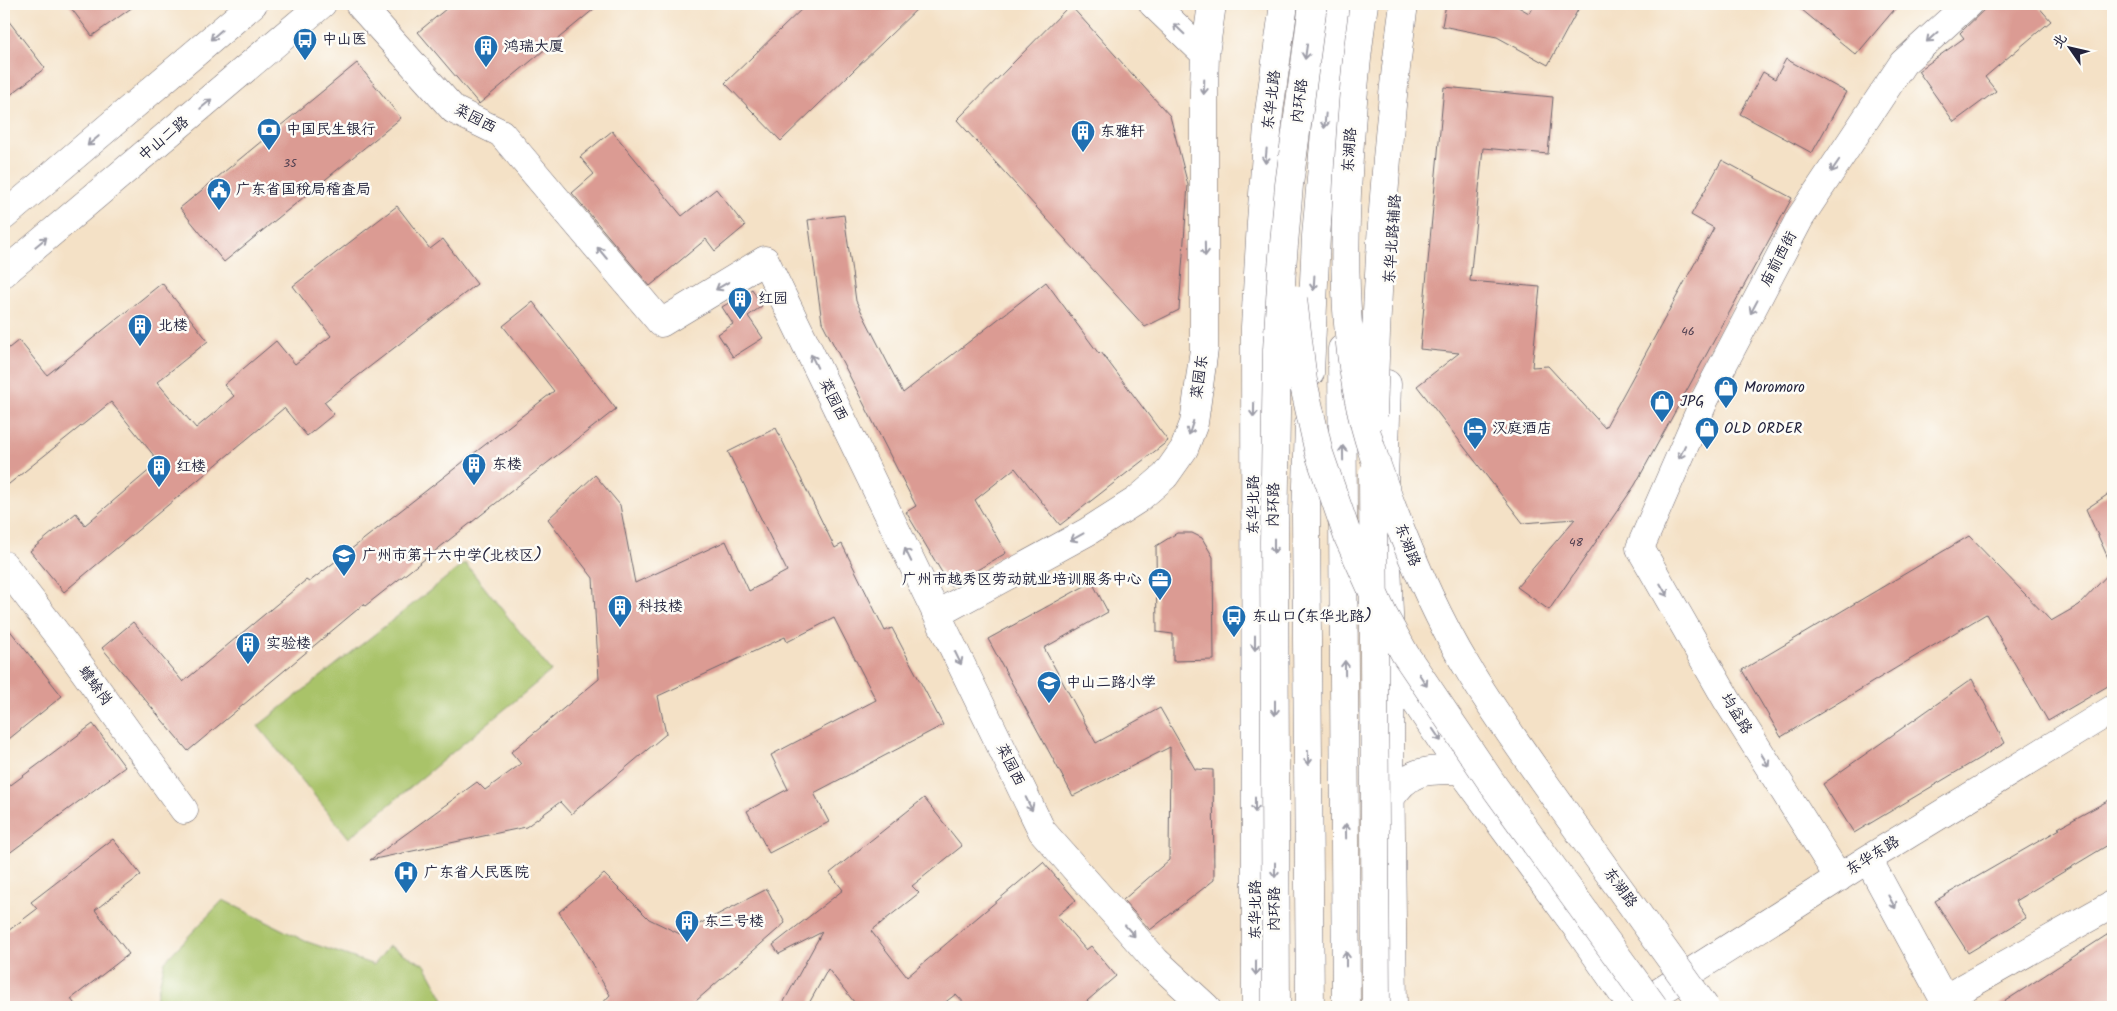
<svg xmlns="http://www.w3.org/2000/svg" width="2117" height="1011" viewBox="0 0 2117 1011" font-family="Kalam,'LXGW WenKai TC',sans-serif">
<rect width="100%" height="100%" fill="#fdfcf7"/>
<filter id="ink" filterUnits="userSpaceOnUse"><feTurbulence type="fractalNoise" baseFrequency=".02" numOctaves="2"/><feDisplacementMap in="SourceGraphic" scale="10" xChannelSelector="R" yChannelSelector="G"/><feConvolveMatrix kernelMatrix="1 2 1 2 8 2 1 2 1" color-interpolation-filters="sRGB"/></filter>
<filter id="wash" filterUnits="userSpaceOnUse"><feTurbulence type="fractalNoise" baseFrequency=".0096" numOctaves="4" result="noise"/><feDisplacementMap in="SourceGraphic" scale="20" xChannelSelector="R" yChannelSelector="G"/><feGaussianBlur stdDeviation="1.12" result="paint"/><feColorMatrix in="noise" values="0 0 0 0 0 0 0 0 0 0 0 0 0 0 0 0 0 1.4 0 .05"/><feComposite in="paint" operator="in"/></filter>
<g filter="url(#wash)">
<rect width="100%" height="100%" fill="#f4e1c6"/>
<path fill="#a9c369" stroke="#667252" d="M465 563 551 671 349 838 258 726Z
M223 900 305 941 374 965 389 946 425 965 445 1001 437 1007H154L165 961Z"/>
<g id="blocks">
<path fill="#db9b93" d="M68 4H137L92 36Z
M452 4H600L479 104 418 32Z
M807 4H922L781 141 725 83Z
M1446 4H1513L1529 13 1534 4H1581L1548 65 1497 37 1442 26Z
M1795 4H1899L1856 55Z
M1990 4H2036L2051 21 1985 77 1996 91 1954 122 1918 71 1964 38 1960 33Z
M1070 5 1170 116 1188 185 1179 310 1145 327 957 120Z
M4 15 45 68 4 100Z
M1786 59 1846 92 1812 153 1740 114 1763 72 1775 79Z
M357 63 401 118 224 262 180 208Z
M1444 87 1553 97 1548 154 1483 148 1470 281 1540 287 1532 367 1548 366 1605 428 1714 228 1691 215 1722 160 1792 198 1635 485 1549 610 1517 587 1575 519 1523 523 1417 386 1459 353 1420 349Z
M612 131 682 216 716 189 745 226 715 251 706 239 650 286 572 193 594 174 580 157Z
M397 206 430 249 443 239 477 284 324 402 334 414 307 436 284 408 64 592 30 551 76 513 85 525 159 462 111 402 4 488V352L19 340 47 375 162 283 208 341 157 382 196 428 234 396 224 385 276 341 295 364 331 336 293 286Z
M844 215 856 301 903 393 1046 282 1099 354 1101 352 1168 441 1060 525 1015 468 975 500 1006 553 950 586 906 512 916 506 822 322 808 220Z
M752 289 762 306 748 316 763 338 733 357 718 334 733 324 722 307Z
M533 302 616 409 365 606 364 604 188 751 102 648 133 622 183 682 306 580 309 582 554 391 503 326Z
M776 428 835 548 842 544 885 631 892 628 943 725 814 793 829 822 769 853 747 811 788 789 771 755 876 700 834 618 787 642 785 637 658 696 666 734 571 814 560 802 526 827 370 860 477 782 485 790 521 764 511 752 599 679 593 578 548 519 595 475 620 505 635 583 726 541 749 591 787 571 728 452Z
M2113 491V683L2048 721 1986 614 1781 737 1742 670 1969 536 2051 621 2079 605 2113 569 2086 509Z
M1177 533H1192L1202 538 1213 557 1214 660 1173 661V634L1157 632 1156 546Z
M1092 582 1108 612 1044 648 1096 743 1160 708 1195 769 1213 770 1214 880 1150 930 1123 900 1169 860 1170 747 1073 796 988 639Z
M4 623 62 696 4 743Z
M1972 679 2005 743 1854 833 1823 784Z
M93 724 125 767 4 857V790Z
M924 798 962 846 912 886 919 893 871 931 907 977 1043 862 1076 900 1057 916 1086 950 1091 946 1116 976 1080 1007H968L956 994 939 1007H858L828 969 807 1007H781L822 932 779 954 773 945 843 890 830 873Z
M2113 798V842L2015 901 2026 918 1968 953 1935 901 2060 829 2058 828Z
M113 839 141 875 95 910 129 954 71 999 77 1007H4V934L37 909 31 902Z
M604 874 649 919 680 934 767 889 785 923 689 1007H599L610 995 578 940 559 912Z
M2113 931V1007H1996Z"/>
</g>
</g>
<g filter="url(#ink)">
<use href="#blocks" fill-opacity="0" stroke="#6c656c" stroke-width="1"/>
<g fill="none" stroke-linecap="round" stroke-linejoin="round">
<defs>
<path id="minor" d="M359 4 454 110 501 133 661 323 765 260 1042 831 1156 961 1206 1007
M1153 4 1205 54
M4 565 63 642 184 810
M937 614 1087 532 1137 500 1165 476 1184 449 1194 423 1204 349V89L1205 54 1212 4
M1868 859 1948 1007
M1839 878 1727 700 1640 548 1705 399 1800 218 1903 63 1968 4
M1944 999 2113 904
M1636 1007 1868 859 2113 709"/>
<path id="major" d="M4 216 253 4
M4 273 322 4
M1342 349 1346 1007
M1310 373 1316 236 1336 4
M1309 424 1306 516 1310 1007
M1384 481 1387 384
M1386 536 1391 665 1390 751 1393 1007
M1390 663 1461 770 1577 928 1632 1007
M1390 799C1410 768 1427 770 1461 770
M1256 1007 1255 327 1261 222 1269 112 1284 4"/>
</defs>
<use href="#minor" stroke="#6c656c" stroke-width="29"/>
<use href="#major" stroke="#6c656c" stroke-width="29"/>
<use href="#minor" stroke="#fff" stroke-width="28"/>
<use href="#major" stroke="#fff" stroke-width="28"/>
<defs>
<path id="highway-bridge" d="M1364 4C1357 49 1353 96 1350 142 1344 229 1341 315 1359 401 1366 437 1379 472 1392 507 1413 562 1436 616 1467 667 1496 716 1530 762 1563 809 1610 876 1658 941 1705 1007
M1293 299 1303 381 1319 453 1348 537 1383 614 1405 654 1496 789 1654 1007
M1373 416C1377 278 1385 141 1404 4
M1373 474 1376 1007
M1276 1007 1274 541 1277 350 1282 268 1289 185 1313 4"/>
</defs>
<use href="#highway-bridge" stroke="#6c656c" stroke-width="29" stroke-linecap="butt"/>
<use href="#highway-bridge" stroke="#fff" stroke-width="28"/>
</g>
<defs><path id="oneway-shaft" d="M-6 0H5M1.5-3L5.5 0L1.5 3" fill="none" stroke-width="1.6" stroke-linecap="round" stroke-linejoin="round" transform="scale(1.25)"/></defs>
<g stroke="#9c9ca7">
<use href="#oneway-shaft" transform="translate(1179 29) rotate(-136)"/>
<use href="#oneway-shaft" transform="translate(216 35) rotate(139)"/>
<use href="#oneway-shaft" transform="translate(1932 37) rotate(138)"/>
<use href="#oneway-shaft" transform="translate(1306 52) rotate(98)"/>
<use href="#oneway-shaft" transform="translate(1204 87) rotate(92)"/>
<use href="#oneway-shaft" transform="translate(206 104) rotate(-40)"/>
<use href="#oneway-shaft" transform="translate(1325 121) rotate(95)"/>
<use href="#oneway-shaft" transform="translate(93 141) rotate(140)"/>
<use href="#oneway-shaft" transform="translate(1266 156) rotate(95)"/>
<use href="#oneway-shaft" transform="translate(1835 166) rotate(124)"/>
<use href="#oneway-shaft" transform="translate(41 242) rotate(-40)"/>
<use href="#oneway-shaft" transform="translate(1205 249) rotate(89)"/>
<use href="#oneway-shaft" transform="translate(602 253) rotate(-130)"/>
<use href="#oneway-shaft" transform="translate(1314 283) rotate(93)"/>
<use href="#oneway-shaft" transform="translate(722 286) rotate(149)"/>
<use href="#oneway-shaft" transform="translate(1754 307) rotate(118)"/>
<use href="#oneway-shaft" transform="translate(814 361) rotate(-116)"/>
<use href="#oneway-shaft" transform="translate(1254 410) rotate(91)"/>
<use href="#oneway-shaft" transform="translate(1191 428) rotate(108)"/>
<use href="#oneway-shaft" transform="translate(1682 452) rotate(114)"/>
<use href="#oneway-shaft" transform="translate(1343 453) rotate(-91)"/>
<use href="#oneway-shaft" transform="translate(1077 537) rotate(151)"/>
<use href="#oneway-shaft" transform="translate(1274 546) rotate(90)"/>
<use href="#oneway-shaft" transform="translate(908 555) rotate(-116)"/>
<use href="#oneway-shaft" transform="translate(1664 590) rotate(60)"/>
<use href="#oneway-shaft" transform="translate(1255 643) rotate(90)"/>
<use href="#oneway-shaft" transform="translate(958 658) rotate(64)"/>
<use href="#oneway-shaft" transform="translate(1345 668) rotate(-91)"/>
<use href="#oneway-shaft" transform="translate(1423 680) rotate(57)"/>
<use href="#oneway-shaft" transform="translate(1275 708) rotate(90)"/>
<use href="#oneway-shaft" transform="translate(1437 735) rotate(56)"/>
<use href="#oneway-shaft" transform="translate(1308 758) rotate(89)"/>
<use href="#oneway-shaft" transform="translate(1765 760) rotate(58)"/>
<use href="#oneway-shaft" transform="translate(1029 804) rotate(64)"/>
<use href="#oneway-shaft" transform="translate(1255 805) rotate(90)"/>
<use href="#oneway-shaft" transform="translate(1346 831) rotate(-91)"/>
<use href="#oneway-shaft" transform="translate(1275 870) rotate(90)"/>
<use href="#oneway-shaft" transform="translate(1892 902) rotate(61)"/>
<use href="#oneway-shaft" transform="translate(1130 931) rotate(49)"/>
<use href="#oneway-shaft" transform="translate(1346 959) rotate(-90)"/>
<use href="#oneway-shaft" transform="translate(1256 968) rotate(90)"/>
</g>
</g>
<defs>
<symbol id="bus-pin" viewBox="-11 -11 22 30"><path d="M0 17L-7.5 6A9.5 9.5 0 1 1 7.5 6Z" fill="#1f6fb2" stroke="#fdfcf7"/><path d="M-5-6H5V4H4V6H2V4H-2V6H-4V4H-5ZM-3.5-4V0h7V-4ZM-3.5 1.2v1.5H-2V1.2ZM2 1.2v1.5H3.5V1.2Z" fill="#fff"/></symbol>
<symbol id="building-pin" viewBox="-11 -11 22 30"><path d="M0 17L-7.5 6A9.5 9.5 0 1 1 7.5 6Z" fill="#1f6fb2" stroke="#fdfcf7"/><path d="M-4-6H4V6H1V3H-1V6H-4ZM-2.5-4.3h1.7v1.8h-1.7ZM.8-4.3h1.7v1.8H.8ZM-2.5-1h1.7V.8h-1.7ZM.8-1h1.7V.8H.8Z" fill="#fff"/></symbol>
<symbol id="bank-pin" viewBox="-11 -11 22 30"><path d="M0 17L-7.5 6A9.5 9.5 0 1 1 7.5 6Z" fill="#1f6fb2" stroke="#fdfcf7"/><path d="M-6-4H6V4H-6ZM0-2.3a2.3 2.3 0 1 0 0 4.6a2.3 2.3 0 1 0 0-4.6Z" fill="#fff"/></symbol>
<symbol id="civic-pin" viewBox="-11 -11 22 30"><path d="M0 17L-7.5 6A9.5 9.5 0 1 1 7.5 6Z" fill="#1f6fb2" stroke="#fdfcf7"/><path d="M-.6-6.5H3V-4.5H.6V-3L4-1V1h2V6H-6V1h2V-1L-.6-3ZM-1.2 2.5V6h2.4V2.5Z" fill="#fff"/></symbol>
<symbol id="shop-pin" viewBox="-11 -11 22 30"><path d="M0 17L-7.5 6A9.5 9.5 0 1 1 7.5 6Z" fill="#1f6fb2" stroke="#fdfcf7"/><path d="M-5-2.5h2.3a2.7 3.5 0 0 1 5.4 0H5L5.5 6h-11ZM-1.5-2.5h3a1.5 2.3 0 0 0-3 0Z" fill="#fff"/></symbol>
<symbol id="hotel-pin" viewBox="-11 -11 22 30"><path d="M0 17L-7.5 6A9.5 9.5 0 1 1 7.5 6Z" fill="#1f6fb2" stroke="#fdfcf7"/><path d="M-6-4.5h1.5V1H6V5H4.5V3h-9V5H-6ZM-4 0a1.8 1.8 0 1 1 3.6 0ZM.5 0V-2.5h3Q6-2.5 6 0Z" fill="#fff"/></symbol>
<symbol id="school-pin" viewBox="-11 -11 22 30"><path d="M0 17L-7.5 6A9.5 9.5 0 1 1 7.5 6Z" fill="#1f6fb2" stroke="#fdfcf7"/><path d="M0-5L7-2L0 1L-7-2ZM-4 1L0 2.5L4 1V4Q0 6-4 4Z" fill="#fff"/></symbol>
<symbol id="office-pin" viewBox="-11 -11 22 30"><path d="M0 17L-7.5 6A9.5 9.5 0 1 1 7.5 6Z" fill="#1f6fb2" stroke="#fdfcf7"/><path d="M-6-3h4V-5.5h4V-3h4V5H-6ZM-1-4.5V-3h2v-1.5ZM-6 0V1H6V0Z" fill="#fff"/></symbol>
<symbol id="hospital-pin" viewBox="-11 -11 22 30"><path d="M0 17L-7.5 6A9.5 9.5 0 1 1 7.5 6Z" fill="#1f6fb2" stroke="#fdfcf7"/><path d="M-5-5h3v3.5h4V-5h3V5h-3V1.5h-4V5h-3Z" fill="#fff"/></symbol>
</defs>
<g fill-rule="evenodd">
<use href="#bus-pin" x="291" y="26" width="28" height="38"/>
<use href="#building-pin" x="472" y="33" width="28" height="38"/>
<use href="#bank-pin" x="255" y="116" width="28" height="38"/>
<use href="#building-pin" x="1069" y="118" width="28" height="38"/>
<use href="#civic-pin" x="205" y="176" width="28" height="38"/>
<use href="#building-pin" x="726" y="285" width="28" height="38"/>
<use href="#building-pin" x="126" y="312" width="28" height="38"/>
<use href="#shop-pin" x="1712" y="374" width="28" height="38"/>
<use href="#shop-pin" x="1648" y="388" width="28" height="38"/>
<use href="#hotel-pin" x="1461" y="415" width="28" height="38"/>
<use href="#shop-pin" x="1693" y="415" width="28" height="38"/>
<use href="#building-pin" x="460" y="451" width="28" height="38"/>
<use href="#building-pin" x="145" y="453" width="28" height="38"/>
<use href="#school-pin" x="330" y="542" width="28" height="38"/>
<use href="#office-pin" x="1146" y="566" width="28" height="38"/>
<use href="#building-pin" x="606" y="593" width="28" height="38"/>
<use href="#bus-pin" x="1220" y="603" width="28" height="38"/>
<use href="#building-pin" x="234" y="630" width="28" height="38"/>
<use href="#school-pin" x="1035" y="669" width="28" height="38"/>
<use href="#hospital-pin" x="392" y="859" width="28" height="38"/>
<use href="#building-pin" x="673" y="908" width="28" height="38"/>
</g>
<g text-anchor="middle" dominant-baseline="central" stroke-width="5" stroke-linejoin="round" paint-order="stroke">
<g font-size="12" fill="#504051">
<text x="290" y="163">35</text>
<text x="1688" y="331">46</text>
<text x="1576" y="542">48</text>
</g>
<g font-size="15" fill="#22223b" stroke="#fdfcf7" text-anchor="start">
<text x="322" y="40">中山医</text>
<text x="504" y="47">鸿瑞大厦</text>
<text x="286" y="130">中国民生银行</text>
<text x="1100" y="132">东雅轩</text>
<text x="236" y="190">广东省国税局稽查局</text>
<text x="758" y="299">红园</text>
<text x="158" y="326">北楼</text>
<text x="1744" y="388">Moromoro</text>
<text x="1680" y="402">JPG</text>
<text x="1492" y="429">汉庭酒店</text>
<text x="1724" y="429">OLD ORDER</text>
<text x="492" y="465">东楼</text>
<text x="176" y="467">红楼</text>
<text x="362" y="556">广州市第十六中学(北校区)</text>
<text x="1142" y="580" text-anchor="end">广州市越秀区劳动就业培训服务中心</text>
<text x="638" y="607">科技楼</text>
<text x="1252" y="617">东山口(东华北路)</text>
<text x="266" y="644">实验楼</text>
<text x="1066" y="683">中山二路小学</text>
<text x="424" y="873">广东省人民医院</text>
<text x="704" y="922">东三号楼</text>
</g>
<g font-size="15" fill="#22223b" stroke="#fdfcf7">
<text transform="translate(1272 100) rotate(-83)">东华北路</text>
<text transform="translate(1300 101) rotate(-83)">内环路</text>
<text transform="translate(475 119) rotate(28)">菜园西</text>
<text transform="translate(164 139) rotate(-40)">中山二路</text>
<text transform="translate(1350 150) rotate(-86)">东湖路</text>
<text transform="translate(1393 239) rotate(-86)">东华北路辅路</text>
<text transform="translate(1779 259) rotate(-62)">庙前西街</text>
<text transform="translate(1200 377) rotate(-82)">菜园东</text>
<text transform="translate(833 400) rotate(64)">菜园西</text>
<text transform="translate(1254 505) rotate(-90)">东华北路</text>
<text transform="translate(1274 505) rotate(-89)">内环路</text>
<text transform="translate(1407 545) rotate(69)">东湖路</text>
<text transform="translate(95 686) rotate(54)">蟾蜍岗</text>
<text transform="translate(1736 714) rotate(58)">均益路</text>
<text transform="translate(1010 765) rotate(64)">菜园西</text>
<text transform="translate(1873 856) rotate(-32)">东华东路</text>
<text transform="translate(1620 888) rotate(54)">东湖路</text>
<text transform="translate(1275 909) rotate(-90)">内环路</text>
<text transform="translate(1256 910) rotate(-90)">东华北路</text>
</g>
</g>
<rect width="2117" height="1011" fill="none" stroke="#fdfcf7" stroke-width="20"/>
<g transform="translate(2070 48) rotate(304)" stroke="#fdfcf7" stroke-width="4" paint-order="stroke">
<path d="M0-4L9 19L0 12L-9 19Z" fill="#22223b"/>
<text y="-8" font-size="14" font-weight="bold" text-anchor="middle" fill="#22223b">北</text>
</g>
</svg>
